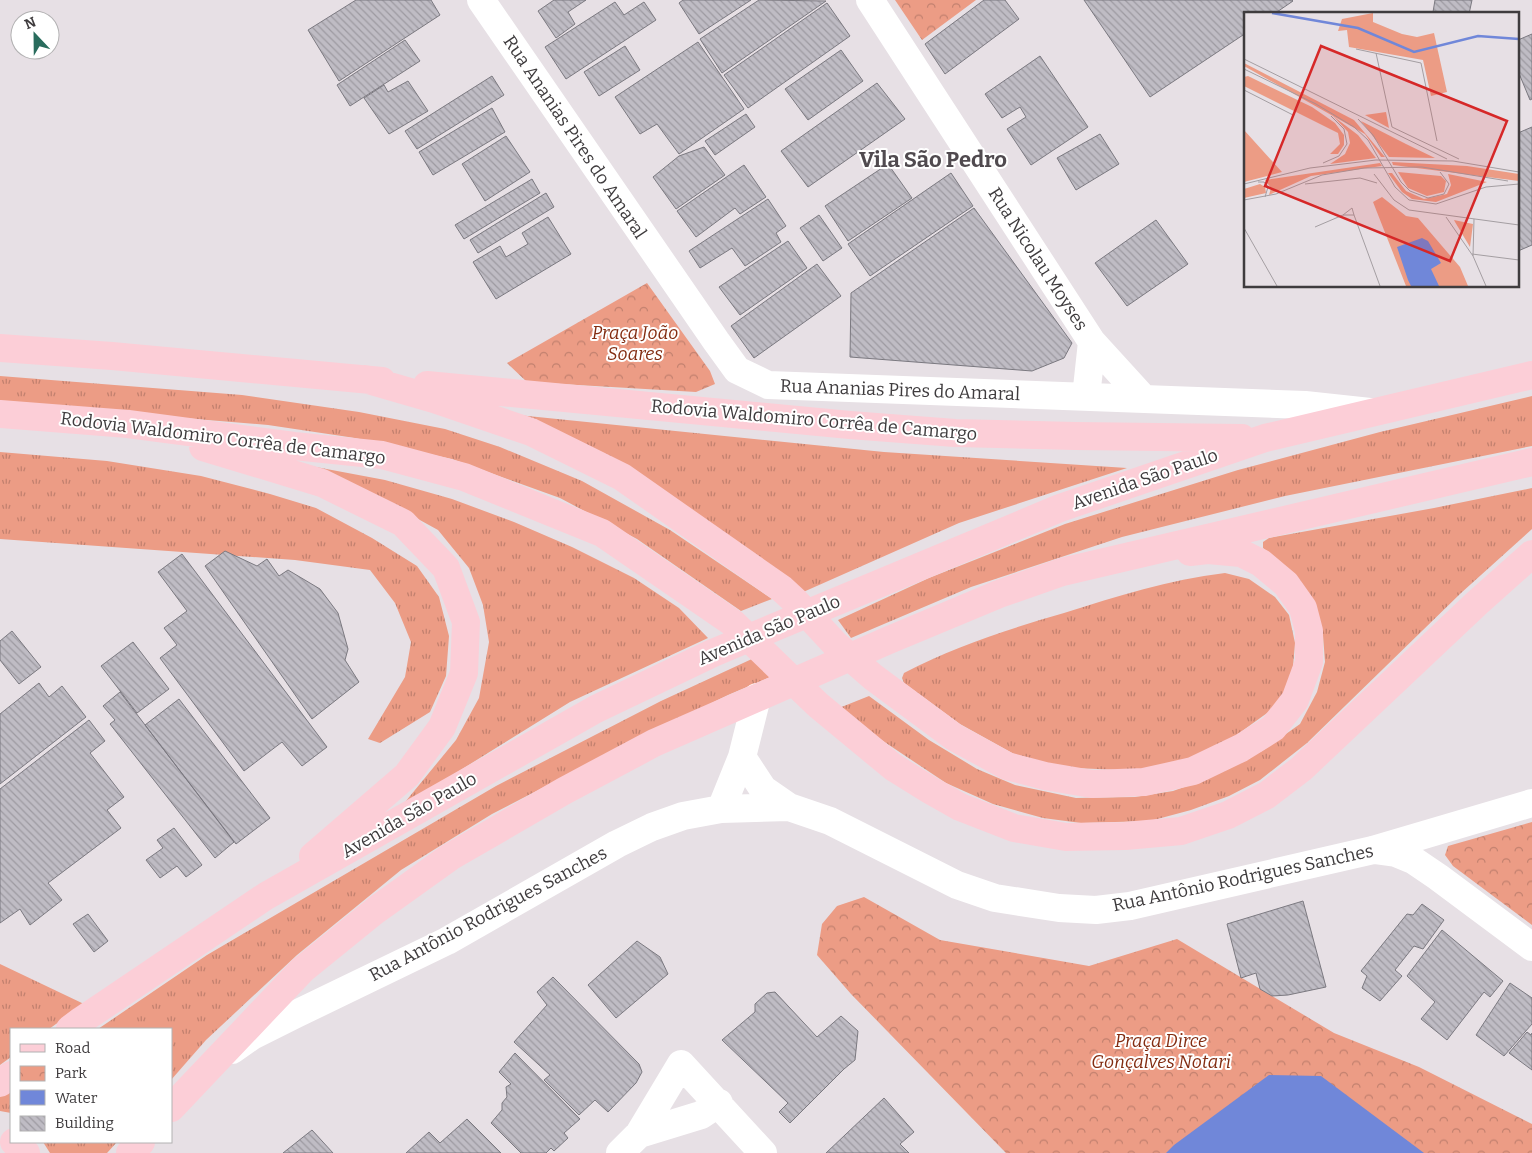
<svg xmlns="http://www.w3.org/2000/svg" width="1532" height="1153" viewBox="0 0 1532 1153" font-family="Bitter,serif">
<defs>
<pattern id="grass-tufts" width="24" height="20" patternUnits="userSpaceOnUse" patternTransform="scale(1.25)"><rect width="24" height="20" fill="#ec9c85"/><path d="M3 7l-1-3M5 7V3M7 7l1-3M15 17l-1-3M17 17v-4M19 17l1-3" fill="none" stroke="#c1806e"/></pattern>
<pattern id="park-crowns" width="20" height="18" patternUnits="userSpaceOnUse" patternTransform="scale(1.25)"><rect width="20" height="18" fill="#ec9c85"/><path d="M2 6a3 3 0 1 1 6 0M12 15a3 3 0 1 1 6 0" fill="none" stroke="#c1806e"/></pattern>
<pattern id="building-back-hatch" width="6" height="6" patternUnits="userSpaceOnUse" patternTransform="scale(1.25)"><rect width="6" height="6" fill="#bfbcc4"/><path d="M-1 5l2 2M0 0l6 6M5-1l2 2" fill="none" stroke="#9d9aa1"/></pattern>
</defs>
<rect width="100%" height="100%" fill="#e7e0e5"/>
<path fill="url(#grass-tufts)" d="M0 376 242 395 359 412 445 429 500 447 582 481 670 530 772 599 741 611 637 539 560 498 452 459 355 438 268 425 0 403Z
M1532 396V446L1285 496 1122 537 971 587 851 638 838 620 929 578 1065 524 1238 470 1380 432Z
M498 413 884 452 1127 468 959 523 801 593Z
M0 452 107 461 201 476 270 494 316 508 372 538 417 566 439 597 449 636 446 676 430 712 380 743 368 739 405 677 411 642 395 603 370 570 295 560 0 539Z
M284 461 385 480 452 499 514 522 572 547 634 578 679 608 708 638 570 702 401 807 456 740 479 698 489 642 483 605 469 568 438 530 378 497Z
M1532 488V529L1461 593 1307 743 1260 780 1229 796 1191 810 1150 821 1081 823 1043 818 993 804 946 783 880 739 839 708 869 696 929 740 977 769 1015 785 1076 798 1135 797 1173 791 1207 779 1262 751 1300 724 1317 692 1325 662 1323 635 1277 559 1263 548V542L1269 538 1434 508Z
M1225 573 1249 579 1275 597 1289 615 1295 643 1292 678 1277 706 1224 744 1185 760 1141 771 1075 768 1023 759 960 724 904 683 902 678 904 673C955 646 1009 629 1064 613 1118 596 1168 580 1225 573Z
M754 658 775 675 728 695 600 758 492 814 401 870 297 955 206 1040 171 1080V1029H98L207 955 496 786 661 701Z
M0 964 84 1004 49 1029H11V1057L0 1065Z
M11 1088V1113L0 1111V1096Z
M43 1142H117L107 1153H50Z"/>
<path fill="url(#park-crowns)" d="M895 0H976L922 40Z
M647 283 710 371 715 384 696 392 527 382 507 363Z
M1532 822V925L1453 866 1445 855 1448 846Z
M864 897 940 940 1089 966 1177 939 1334 1033 1419 1067 1532 1124V1153H1006L851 994 817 955 822 924 837 906Z"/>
<path fill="#7087d9" d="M1269 1075 1321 1076 1424 1153H1166L1174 1145Z"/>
<path fill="url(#building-back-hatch)" stroke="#7b7980" d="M356 0H431L440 15 339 81 308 30Z
M554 0H586L568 12 575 24 556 38 538 11Z
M683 0H751L699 34 679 3Z
M759 0 826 1 722 73 700 39Z
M984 0H1005L1019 19 945 74 925 44Z
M1084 0H1292L1293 1 1274 14H1246V33L1150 97Z
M1435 0H1472L1469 14H1441L1433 12Z
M615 2 624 15 644 2 656 20 566 79 545 47Z
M827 3 850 36 748 108 724 75Z
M1532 34V99L1530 100 1518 71V40Z
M405 40 420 61 350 106 337 85Z
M698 42 744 109 679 154 657 124 640 134 615 97Z
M625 46 640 70 599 96 584 72Z
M841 50 863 81 808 120 785 89Z
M1040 56 1088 127 1031 165 1007 129 1026 117 1020 107 1002 118 985 94Z
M492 76 504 95 417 149 405 131Z
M408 81 428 111 389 134 364 98 384 85 388 92Z
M877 83 905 119 808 187 781 151Z
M492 108 505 132 433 175 419 152Z
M746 114 755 127 715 155 705 141Z
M1532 127V245L1518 251V133Z
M1100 134 1119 164 1076 190 1057 158Z
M506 136 530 172 485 201 462 164Z
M704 147 725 175 676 209 653 177 679 156Z
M888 164 912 198 848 241 825 206Z
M744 165 766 197 740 214 735 208 696 237 677 211Z
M951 173 973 206 870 276 848 244Z
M532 179 540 193 464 239 455 225Z
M546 193 554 207 478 253 470 240Z
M768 199 786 226 776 233 781 242 745 266 732 248 700 268 689 251Z
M974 208 1072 343 1064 358 1032 371 850 357 851 293Z
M819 215 842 248 823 261 800 228Z
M548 217 571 254 496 299 473 262 500 246 506 257 528 244 522 233Z
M1156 220 1188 264 1127 306 1095 263Z
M788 241 807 268 740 315 719 287Z
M817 264 841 296 754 358 731 326Z
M225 551 257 566 267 559 279 576 288 570 320 589 338 613 348 649 345 660 359 682 312 719 205 566Z
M182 554 327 747 302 766 282 742 244 771 160 658 177 645 164 628 187 611 158 572Z
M12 631 41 667 19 684 0 660V641Z
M133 642 169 689 137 713 101 666Z
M39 683 49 697 62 686 86 717 0 784V714Z
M120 692 234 842 215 858 110 724 115 720 103 706Z
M179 699 270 818 236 844 145 725Z
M89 720 105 741 90 753 124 797 107 810 121 828 48 883 62 900 30 925 20 909 0 923V789Z
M174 828 202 865 186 877 177 866 160 878 146 860 163 848 157 840Z
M1303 901 1326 987 1288 995 1272 996 1260 989 1256 973 1241 978 1227 924Z
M1422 904 1444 920 1423 949 1414 946 1395 970 1402 976 1380 1001 1362 988 1367 976 1361 971 1407 914 1413 915Z
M88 914 108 941 94 952 73 924Z
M1442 930 1503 981 1490 997 1484 992 1447 1040 1421 1019 1435 1002 1407 976Z
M637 941 660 957 668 974 616 1018 588 985Z
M553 977 639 1064 642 1072 636 1083 608 1112 595 1100 579 1115 544 1080 550 1075 514 1042 547 1005 537 992Z
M1510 983 1532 998V1024L1504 1056 1476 1035Z
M775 992 817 1037 841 1016 858 1031 855 1060 844 1069 790 1123 779 1112 788 1103 722 1040 755 1012V1004L767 993Z
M1527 1032 1531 1035 1532 1033V1070L1509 1053Z
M515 1053 580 1119 564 1133 568 1138 554 1151 551 1148 546 1153H521L491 1123 502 1110V1103L507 1097 506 1087 511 1084 499 1072Z
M884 1098 914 1132 900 1144 909 1153H826Z
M467 1119 501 1153H406L429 1132 440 1143Z
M312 1130 333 1153H283Z"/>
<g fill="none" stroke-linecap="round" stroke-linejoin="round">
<path stroke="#fff" stroke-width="28" d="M481 0 716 341 737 370 768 385 1305 405
M870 0 1092 342
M1086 397 1092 342 1144 399
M1304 423 1306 419 1305 405 1370 412
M742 757 763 789 789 807 830 821 957 885 995 898 1059 908 1096 910 1130 906 1373 850 1532 803
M721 809 742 757 757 697
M1374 850 1396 853 1413 860 1438 877 1532 947
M232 1050 252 1036 296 1014 447 941 617 844 652 827 683 816 721 809 789 807
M719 1103 701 1115 639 1134 681 1064 763 1153
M620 1153 639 1134"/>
<path stroke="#fcced7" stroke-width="28" d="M0 348 112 356 382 381
M365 379 434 399 531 432 622 477 782 589 795 601 835 644 873 677 954 737 1007 766 1045 776 1092 784 1144 782 1193 771 1241 748 1273 728 1295 700 1309 662V631L1303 608 1286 584 1261 563 1241 553 1208 550 1190 552
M427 385 850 425 955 433 1075 436 1242 438
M0 414 128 424 294 446 382 455 464 477 602 533 733 623 818 705 893 767 930 790 960 807 1014 828 1066 837 1125 836 1181 831 1228 815 1267 795 1301 769 1477 603 1532 554
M203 447 322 483 403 523 446 568 466 622 464 673 442 727 407 775 313 856
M70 1029 82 1020 266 896 596 709 713 653 1060 508 1265 438 1532 375
M0 1083 11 1075
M171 1108 302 970 376 910 450 857 564 791 654 743 889 640 999 594 1062 572 1532 462
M14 1142 26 1153
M130 1153 141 1142"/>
</g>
<g text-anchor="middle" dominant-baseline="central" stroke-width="4" stroke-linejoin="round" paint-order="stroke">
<g font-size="18" fill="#3f3c3e" stroke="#fff">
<text transform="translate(575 137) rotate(56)">Rua Ananias Pires do Amaral</text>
<text transform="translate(1038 259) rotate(57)">Rua Nicolau Moyses</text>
<text transform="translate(900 390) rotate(2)">Rua Ananias Pires do Amaral</text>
<text transform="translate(814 420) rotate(5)">Rodovia Waldomiro Corrêa de Camargo</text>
<text transform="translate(223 438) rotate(7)">Rodovia Waldomiro Corrêa de Camargo</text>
<text transform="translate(1145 479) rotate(-19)">Avenida São Paulo</text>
<text transform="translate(769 630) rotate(-23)">Avenida São Paulo</text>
<text transform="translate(409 815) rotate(-30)">Avenida São Paulo</text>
<text transform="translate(1243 878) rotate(-12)">Rua Antônio Rodrigues Sanches</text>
<text transform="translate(488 914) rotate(-28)">Rua Antônio Rodrigues Sanches</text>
</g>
<g font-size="18" font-style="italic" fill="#822c11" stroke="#fff">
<text x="635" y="333">Praça João<tspan x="635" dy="21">Soares</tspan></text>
<text x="1161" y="1041">Praça Dirce<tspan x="1161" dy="21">Gonçalves Notari</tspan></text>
</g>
<g font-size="22" font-weight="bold" fill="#504a4f" stroke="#fff">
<text x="933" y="159">Vila São Pedro</text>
</g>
</g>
<g transform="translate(1244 12)">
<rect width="275" height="275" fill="#e7e0e5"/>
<path d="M0 51 110 108 141 145H137L121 122 0 54ZM4 64 68 95 91 111 100 123V133L94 142H86L96 132 94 121 0 74V65ZM89 104 114 123 132 146 86 152 101 142 106 131 104 120ZM117 109 162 132 191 146 145 145ZM0 118 38 160 0 170ZM148 150 223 154 275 162V169L149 153ZM136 151 138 154 67 164 25 183 27 176 21 168ZM154 160 197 164 202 169 200 180 183 184 164 176ZM144 161H148L162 179 180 187 203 182 207 173 204 162 243 170 192 190 168 187 158 180ZM16 172 21 175 22 181 0 186V177Z" fill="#ec9c85"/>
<path d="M129 1V10L158 22 173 25 190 21 203 80 187 84 179 48 105 35 103 18 94 19 98 7ZM142 100 145 116 121 103ZM138 185 162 204 174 206 216 255 224 274H162L129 190ZM210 208 229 212 226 235 211 210Z" fill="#ec9c85"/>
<path d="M178 226 184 229 197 251 187 257 195 274H167L164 268 153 235Z" fill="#7087d9"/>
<path fill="none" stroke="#7087d9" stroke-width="2.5" d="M28 1 114 16 170 40 234 24 275 27"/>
<path fill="none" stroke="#a49ea2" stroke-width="1" d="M112 37 177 51 193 129M132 41 148 115 215 147M0 47 203 147M0 57 72 92 110 115 124 128 151 175 165 188 192 192 242 175 275 172M0 78 49 103M114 107 129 123 157 170 166 179 184 186 200 182 205 172 196 160M79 151 95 144 103 132 100 117 87 104M130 162 150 188 165 198 275 213M14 170H20L24 175 21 185M0 172 66 156 132 148 209 149 275 160M61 172 116 166 133 171M0 188 32 182 78 163 120 156 178 155 264 169M110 203H99L108 196 110 203 136 274M202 205 229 244 242 274M71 215 99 203M0 216 33 274M228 242 275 248M229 244 230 207"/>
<path fill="#d62828" fill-opacity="0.15" stroke="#d62828" stroke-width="2.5" d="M77 34 263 109 206 249 21 174Z"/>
<rect width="275" height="275" fill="none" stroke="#3f3c3e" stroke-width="2.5"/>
</g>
<rect x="10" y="1028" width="162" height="115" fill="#ffffff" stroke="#b2b1b2"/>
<rect x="20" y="1044" width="25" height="8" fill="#fcced7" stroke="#b2b1b2"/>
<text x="55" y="1053" font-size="15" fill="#3f3c3e">Road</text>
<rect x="20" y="1066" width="25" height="15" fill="url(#park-crowns)" stroke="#b2b1b2"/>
<text x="55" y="1078" font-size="15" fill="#3f3c3e">Park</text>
<rect x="20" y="1090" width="25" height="15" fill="#7087d9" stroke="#b2b1b2"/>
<text x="55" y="1103" font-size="15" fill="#3f3c3e">Water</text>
<rect x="20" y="1116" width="25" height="15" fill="url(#building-back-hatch)" stroke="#b2b1b2"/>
<text x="55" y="1128" font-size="15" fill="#3f3c3e">Building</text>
<g transform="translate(35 35) rotate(338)"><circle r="24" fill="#ffffff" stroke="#b2b1b2"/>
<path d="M0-4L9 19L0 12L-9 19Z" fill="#296c5d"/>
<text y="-8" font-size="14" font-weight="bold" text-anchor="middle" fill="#3f3c3e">N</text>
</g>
</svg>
